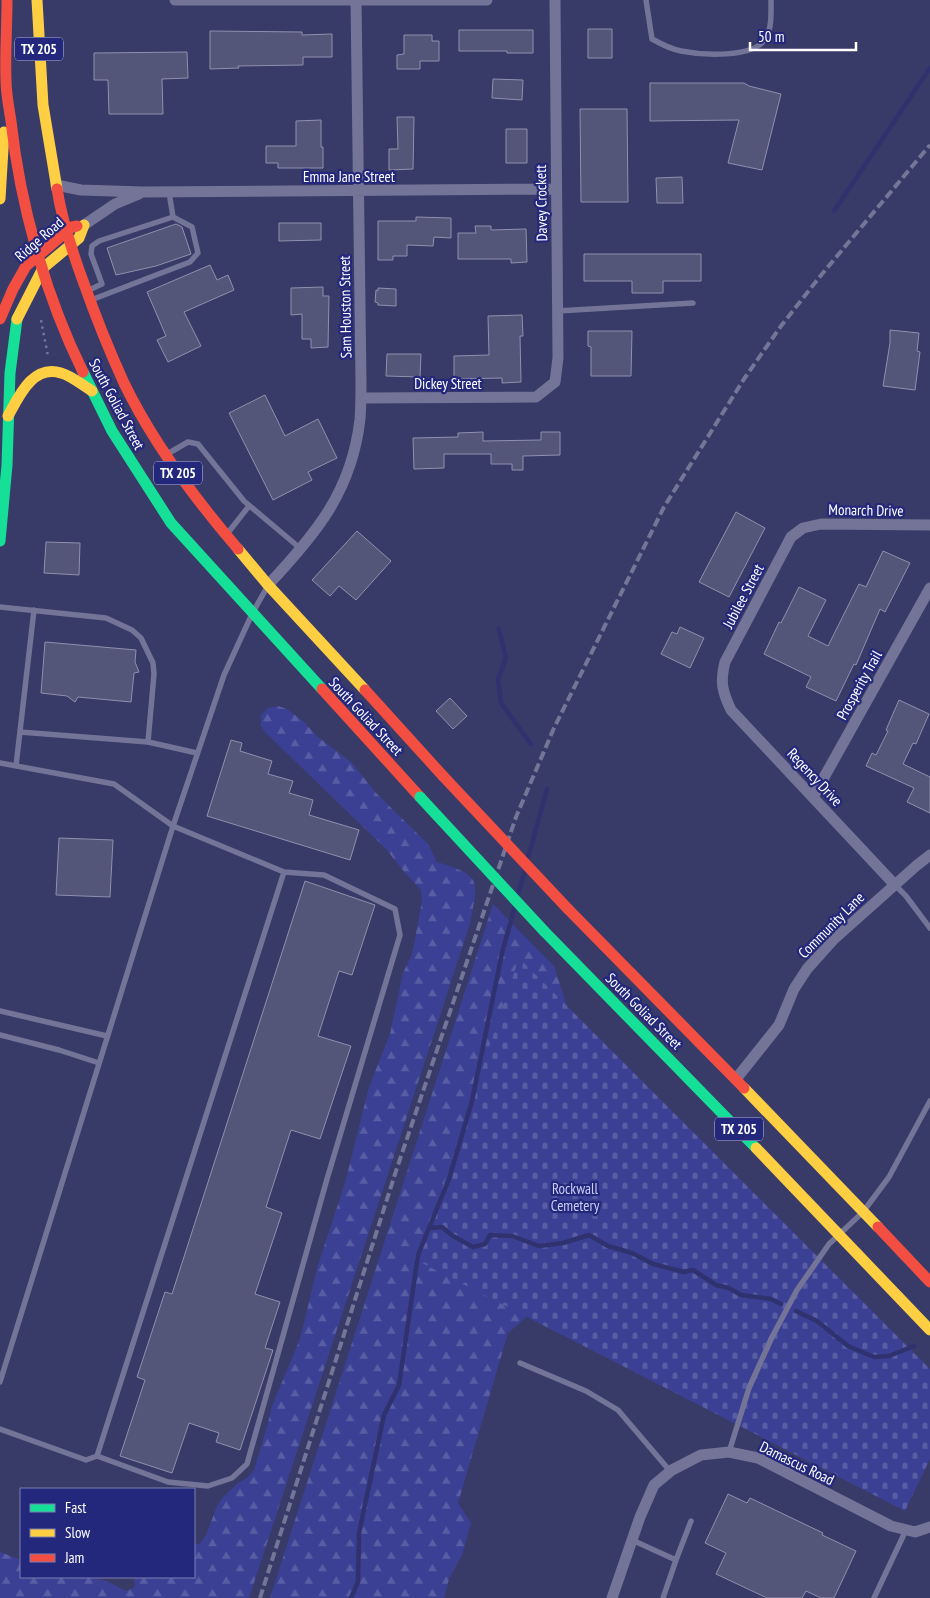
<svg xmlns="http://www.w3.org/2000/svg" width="930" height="1598" viewBox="0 0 930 1598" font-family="'PT Sans Narrow',sans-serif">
<defs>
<pattern id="forest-firs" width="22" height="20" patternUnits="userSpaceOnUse" patternTransform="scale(1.25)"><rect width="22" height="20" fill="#3b4094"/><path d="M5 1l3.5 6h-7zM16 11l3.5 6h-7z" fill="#585da4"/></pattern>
<pattern id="cemetery-stones" width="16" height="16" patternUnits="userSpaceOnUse" patternTransform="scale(1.25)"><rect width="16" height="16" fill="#3b4094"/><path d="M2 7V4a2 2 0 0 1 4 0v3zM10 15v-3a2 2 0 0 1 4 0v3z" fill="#585da4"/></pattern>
</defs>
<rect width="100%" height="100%" fill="#383a68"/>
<path fill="url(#forest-firs)" d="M278 706 287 709 304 722 318 737 351 762 377 794 428 844 437 862C483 876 478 880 470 924L249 1598H0V1552L21 1560V1577H86L107 1581 126 1591 135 1587 134 1577H194V1544H200L206 1535 217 1506 223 1497 238 1483 247 1478 254 1470 267 1427 272 1406 300 1339 318 1265 345 1183 369 1087 390 1034 403 973 412 954 422 901 421 890 406 874 385 848 265 732 261 726V715L268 708Z
M493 904 554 966 576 1034 568 1281 508 1333 458 1503 471 1523 462 1555 449 1579 444 1598H270Z"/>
<path fill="url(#cemetery-stones)" d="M519 958 930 1369V1459L905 1511 418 1261Z"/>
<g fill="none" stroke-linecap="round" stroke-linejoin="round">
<path stroke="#30326f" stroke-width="4.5" d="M834 211 930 68
M499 629 506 658 498 679 501 703 531 744
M528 858 547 789
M518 894 525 870
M429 1228 442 1227 453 1236 473 1247 485 1244 490 1235 512 1236 539 1246 563 1243 589 1235 608 1246 632 1253 653 1264 684 1272 693 1270 716 1285 729 1288 741 1295 771 1299 781 1304
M796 1311 817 1321 848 1346 874 1357 889 1356 914 1346
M351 1598 358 1582 359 1533 384 1415 399 1385 418 1255 449 1179 472 1101 502 953 515 906"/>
</g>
<path fill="#535579" stroke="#9091ae" d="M588 29H612V58H588Z
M459 30H533V53H507V51H459Z
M210 31 302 32V35L332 34V57H303V65L238 66 239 68 210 69Z
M404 35H432V41H439V61H420V69H397V55L404 54Z
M187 52 188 78 162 79 163 114H109L108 80H94V53Z
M493 79 523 80 522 100 492 98Z
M650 83H744L749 86 781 94 762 170 728 163 739 120 650 121Z
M580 109H627L628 202H581Z
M397 117H414L413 169 389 170V149H398Z
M321 120V147H323V168H278V163H266V146H296V121Z
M506 129H527V163H506Z
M682 177 683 203H657L656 178Z
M416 217 451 218V238L434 237 433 246 407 245V256H393V260H378V221H416Z
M279 223H321V240L279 241Z
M176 224 182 227 191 254 156 266 116 275 107 248Z
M475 226H491V230L526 229 527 262 511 263V259H458V233H476Z
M584 254H701V281H663V293H632V281H584Z
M210 265 217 280 228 275 234 290 184 312 201 346 168 362 157 340 166 336 147 292Z
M323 287V296H329L328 347 311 348V339H302V314L291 315V288Z
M378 288 396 289V306L378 305V303L375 302 376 290 378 291Z
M522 315 523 336H520L521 382 502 383V378L454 379V356L489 355 488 316Z
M890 330 919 333 917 351 920 352 915 390 883 386 890 343Z
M588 331H632L631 376H591V347L588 346Z
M387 354H421L420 377 386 376Z
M265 395 285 436 318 419 337 458 308 472 312 480 273 500 229 413Z
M483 432V441L541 440V432H560V455L523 456V470H512V464H491V454H444V468L414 469 413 438 458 437V433Z
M736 512 765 528 729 597 699 582Z
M357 531 391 561 356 600 339 586 330 596 312 580Z
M46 542 80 543 79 575 44 573Z
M883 551 910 563 885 612 880 609 856 665 854 664 836 701 806 687 811 677 764 654 779 622 781 623 799 587 826 600 808 636 828 646 859 584 866 587Z
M680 627 704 638 690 668 661 654 672 632 677 634Z
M45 642 136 650 135 662 139 672 134 673 131 702 78 697 75 702 67 696 41 693Z
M450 698 467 716 453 729 436 711Z
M899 700 929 714 916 744 913 743 903 764 930 777V813L907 802 914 788 866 766 872 753 876 755 888 731 886 730Z
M231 740 242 743 240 751 272 761 268 774 293 781 289 793 313 800 309 815 359 830 350 860 207 816Z
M59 838 113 840 110 897 56 895Z
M305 881 375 905 352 975 339 971 318 1036 351 1046 320 1139 291 1130 266 1207 282 1213 255 1294 280 1302 265 1348 273 1350 240 1450 216 1442 219 1433 189 1423 172 1473 120 1456 145 1380 137 1377 165 1292 172 1294Z
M728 1494 747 1503 750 1498 823 1533 822 1535 856 1551 834 1598H821L806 1591 802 1598H767L716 1574 726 1553 705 1543Z"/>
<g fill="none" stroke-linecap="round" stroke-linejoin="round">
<path stroke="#737497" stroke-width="2.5" stroke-dasharray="2.5 4" stroke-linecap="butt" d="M41 320 48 356"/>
<path stroke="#737497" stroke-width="5.5" d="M646 0 652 39C661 44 670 49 681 51 701 55 754 59 766 38 772 27 771 13 771 0
M169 192 173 217
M89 290 102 284 91 254 92 246 99 241 173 217 192 227 198 253 190 262 91 300
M557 311 693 303
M169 453 188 442 198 444 244 501 301 549
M227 534 249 506
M0 607 106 618 132 630 141 638 153 663 154 674 148 742 20 732
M148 742 197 753
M0 763 114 784 173 826 284 872 97 1456 86 1460 0 1429
M16 766 34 610
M895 885 906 896 930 928
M0 1011 107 1036
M0 1035 59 1050 99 1063
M520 1363 586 1391 618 1410 670 1471
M0 1382 173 826 224 675 252 614 266 589
M729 1452 749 1388 772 1337 797 1290 829 1244 863 1212 889 1177 930 1101
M97 1456 168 1482 208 1486 232 1478 247 1464 327 1179 400 935 395 909 324 875 284 872
M632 1540 676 1560 663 1598
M676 1560 691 1521
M874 1598 906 1530"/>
<path stroke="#737497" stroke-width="11" d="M175 0H487
M56 185 81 190 143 192 556 189
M84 225 115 204 139 194
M361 398 536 397 555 382 558 358 555 0
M268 585C316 534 352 491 360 419 361 407 361 393 361 381L356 0
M813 797 930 588
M895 885 731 710C722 691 720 682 725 662L791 537 803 528 821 524 930 525
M736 1079 779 1025 794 989 807 969 833 940 916 866 930 855
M612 1598 640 1517 654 1485 672 1470 701 1455 729 1452 758 1458 891 1526 915 1532 930 1527"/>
<path stroke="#16e098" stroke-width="11" d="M83 372 112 431 171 523 322 689
M0 541 7 465 10 373 17 319
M544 931 756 1148"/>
<path stroke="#ffcf43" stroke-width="11" d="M37 0 43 105 57 189
M0 199 4 132
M17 319 43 268 79 238 84 225
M8 416C19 396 33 364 61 373 72 376 82 385 92 391
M238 549 268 585 365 690
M744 1088 878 1227
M756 1148 930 1330"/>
<path stroke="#f24e42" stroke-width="11" d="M7 0C7 27 5 53 6 80 6 94 9 108 11 121 20 205 46 297 83 372
M57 189C62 220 72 251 83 281 95 315 109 350 124 383 152 441 196 500 238 549
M0 319 13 289 26 266 72 227 77 226
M322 689 420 797
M365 690 443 776
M568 909 744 1088
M878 1227 930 1282"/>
<path stroke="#747697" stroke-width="4" stroke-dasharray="9 4" stroke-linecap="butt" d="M260 1598 396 1171 516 817 554 728 664 507 744 379 781 326 822 274 930 145"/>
<path stroke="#16e098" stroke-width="11" d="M420 797 544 931"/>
<path stroke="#f24e42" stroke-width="11" d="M443 776 568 909"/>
</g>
<g text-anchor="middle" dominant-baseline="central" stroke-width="4.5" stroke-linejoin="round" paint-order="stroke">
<g fill="#24287c" stroke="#bdbed8" stroke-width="1">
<rect x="15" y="37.5" width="48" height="23" rx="4"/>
<rect x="154" y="461.5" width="48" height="23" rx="4"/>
<rect x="715" y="1117.5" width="48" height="23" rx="4"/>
</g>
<g font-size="14" font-weight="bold" fill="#fff">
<text x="39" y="49">TX 205</text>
<text x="178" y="473">TX 205</text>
<text x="739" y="1129">TX 205</text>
</g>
<g font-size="15" fill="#fff" stroke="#24287c">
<text x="349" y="176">Emma Jane Street</text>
<text transform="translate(541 203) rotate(-91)">Davey Crockett</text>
<text transform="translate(39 239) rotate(-41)">Ridge Road</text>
<text transform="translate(345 307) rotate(-91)">Sam Houston Street</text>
<text x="448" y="383">Dickey Street</text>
<text transform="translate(117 404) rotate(62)">South Goliad Street</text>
<text transform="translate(866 510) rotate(1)">Monarch Drive</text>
<text transform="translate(743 596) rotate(-62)">Jubilee Street</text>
<text transform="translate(859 685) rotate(-61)">Prosperity Trail</text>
<text transform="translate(366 716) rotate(47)">South Goliad Street</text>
<text transform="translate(815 777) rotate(47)">Regency Drive</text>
<text transform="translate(831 925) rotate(-45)">Community Lane</text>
<text transform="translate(644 1011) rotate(45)">South Goliad Street</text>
<text transform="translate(797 1463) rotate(26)">Damascus Road</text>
</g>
<g font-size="15" fill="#cbcdf4" stroke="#24287c">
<text x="575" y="1188">Rockwall<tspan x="575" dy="17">Cemetery</tspan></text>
</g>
</g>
<rect x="20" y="1488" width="175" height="90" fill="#24287c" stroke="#7c7eb0"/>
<rect x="30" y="1504" width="25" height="8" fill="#16e098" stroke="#7c7eb0"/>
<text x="65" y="1513" font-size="15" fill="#ffffff">Fast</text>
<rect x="30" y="1529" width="25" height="8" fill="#ffcf43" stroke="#7c7eb0"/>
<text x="65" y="1538" font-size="15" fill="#ffffff">Slow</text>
<rect x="30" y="1554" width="25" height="8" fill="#f24e42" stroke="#7c7eb0"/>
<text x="65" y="1563" font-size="15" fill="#ffffff">Jam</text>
<path d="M750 42v8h106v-8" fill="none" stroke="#ffffff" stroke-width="2.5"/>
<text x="758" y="42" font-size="15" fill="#ffffff" stroke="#24287c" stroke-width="4" paint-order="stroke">50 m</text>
</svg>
